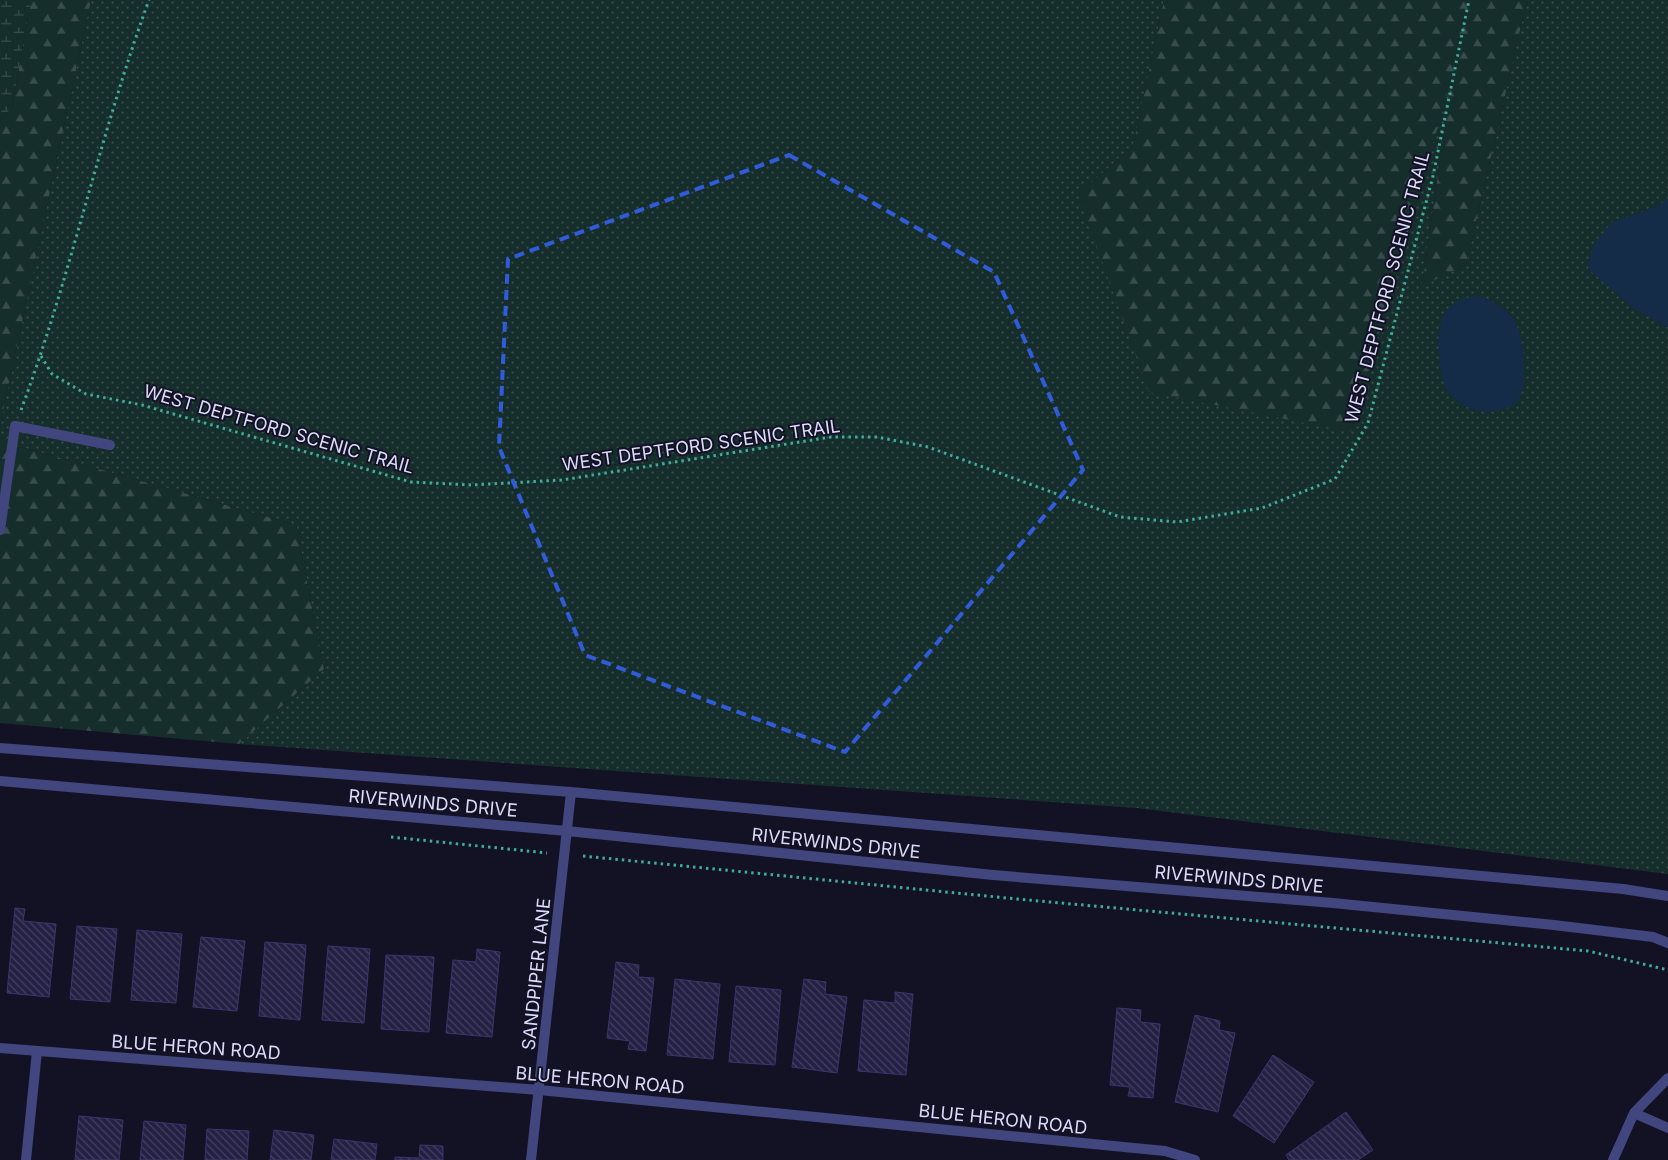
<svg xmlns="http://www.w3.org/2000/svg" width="1668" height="1160" viewBox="0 0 1668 1160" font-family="Inter,sans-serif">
<defs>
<pattern id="grass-dots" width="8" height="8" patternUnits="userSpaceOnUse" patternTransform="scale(1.25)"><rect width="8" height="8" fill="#162e2b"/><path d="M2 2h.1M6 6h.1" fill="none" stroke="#374c4b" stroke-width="1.8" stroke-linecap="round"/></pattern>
<pattern id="forest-firs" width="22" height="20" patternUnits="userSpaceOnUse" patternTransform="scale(1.25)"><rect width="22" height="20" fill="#162e2b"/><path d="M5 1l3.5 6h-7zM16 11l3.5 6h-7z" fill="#374c4b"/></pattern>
<pattern id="wetland-marsh" width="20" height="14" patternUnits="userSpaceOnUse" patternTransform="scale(1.25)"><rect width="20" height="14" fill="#162e2b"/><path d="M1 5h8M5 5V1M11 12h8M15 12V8" fill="none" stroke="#374c4b"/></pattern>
<pattern id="building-back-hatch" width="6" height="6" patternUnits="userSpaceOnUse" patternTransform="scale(1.25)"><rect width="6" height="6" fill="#242044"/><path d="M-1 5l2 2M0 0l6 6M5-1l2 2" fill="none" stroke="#434060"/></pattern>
</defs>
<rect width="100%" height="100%" fill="#131225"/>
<path fill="url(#grass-dots)" d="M91 0H1164L1133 146 1078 195 1351 432 1453 72 1422 285 1466 265 1527 0H1668V874L1137 808 239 744 324 669 296 525 0 441V425Z"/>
<path fill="url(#forest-firs)" d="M31 0H91L0 425V121L12 107Z
M1164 0H1527L1466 265 1422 286 1452 77 1351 432 1149 392 1078 195 1133 146Z
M0 441 296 525 324 669 239 744 0 723Z"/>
<path fill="url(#wetland-marsh)" d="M0 0H31L12 107 0 121Z"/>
<path fill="#142c47" d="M1668 199V327L1637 311 1588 269 1593 246 1612 222 1649 210Z
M1481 296C1492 301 1504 307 1512 317 1524 331 1531 392 1515 404 1494 418 1460 412 1447 390 1441 380 1440 364 1439 353 1437 319 1443 298 1481 296Z"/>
<path fill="url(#building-back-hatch)" stroke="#3a356d" d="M15 908 25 909 23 921 56 924 49 997 7 993Z
M77 926 117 929 110 1002 70 999Z
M137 930 182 934 176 1003 131 1000Z
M201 937 245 941 237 1011 193 1007Z
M265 942 306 945 300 1020 259 1016Z
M328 946 370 949 364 1023 322 1020Z
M477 949 500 952 492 1037 446 1033 453 960 476 962Z
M386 955 434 957 429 1032 381 1029Z
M616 962 639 965 638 977 654 978 646 1051 628 1049 630 1041 607 1038Z
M675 979 720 984 713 1059 667 1055Z
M804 979 826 982 825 994 847 997 837 1073 792 1067Z
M736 986 781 990 775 1065 729 1062Z
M895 992 913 994 906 1075 858 1071 864 1000 895 1003Z
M1117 1008 1141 1010 1140 1022 1160 1024 1153 1098 1128 1096 1130 1087 1110 1085Z
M1195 1015 1220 1021 1219 1030 1235 1033 1218 1112 1175 1102Z
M1273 1055 1314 1082 1274 1143 1233 1116Z
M1346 1112 1373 1150 1358 1160H1289L1286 1155Z
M79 1116 123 1120 119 1160H75Z
M144 1121 186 1125 183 1160H140Z
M207 1129 249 1131 247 1160H205Z
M274 1130 314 1135 311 1160H270Z
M334 1139 377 1144 375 1160H331Z
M420 1145 443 1146V1160H395V1157L419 1158Z"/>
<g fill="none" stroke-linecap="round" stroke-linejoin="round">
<path stroke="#3dac9a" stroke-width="3" stroke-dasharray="2.5 4" stroke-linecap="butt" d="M41 356 52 374 86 394 142 405 411 482 472 485 562 480 831 437H877L928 447 1120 517 1177 522 1262 508 1335 479 1368 423 1433 176 1469 0
M21 410C71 276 100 134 149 0
M391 837 547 853
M583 856 1017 899 1588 951 1668 970"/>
<path stroke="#42467f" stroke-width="10" d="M1634 1113 1668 1128
M1613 1160 1634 1113 1668 1078"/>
<path stroke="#42467f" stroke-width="10" d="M0 530 15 426 110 445
M0 748 571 792 1623 889 1668 896
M0 781 567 831 993 875 1333 903 1554 925 1653 937 1668 943
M0 1048 539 1090 1165 1151 1195 1160
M26 1160 37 1051
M531 1160 571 792"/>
</g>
<path fill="none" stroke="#305cdc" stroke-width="4" stroke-dasharray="10 6" stroke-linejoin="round" d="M789 155 994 272 1083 470 845 752 585 655 499 447 508 259Z"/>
<g text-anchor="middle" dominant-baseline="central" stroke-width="4" stroke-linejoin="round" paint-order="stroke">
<g font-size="18" fill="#dbdafb" stroke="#131225">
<text transform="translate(1387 287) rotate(-75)">WEST DEPTFORD SCENIC TRAIL</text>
<text transform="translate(279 429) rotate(16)">WEST DEPTFORD SCENIC TRAIL</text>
<text transform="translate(701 445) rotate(-8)">WEST DEPTFORD SCENIC TRAIL</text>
<text transform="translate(433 803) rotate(5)">RIVERWINDS DRIVE</text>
<text transform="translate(836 843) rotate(6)">RIVERWINDS DRIVE</text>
<text transform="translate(1239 879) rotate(5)">RIVERWINDS DRIVE</text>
<text transform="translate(536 974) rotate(-84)">SANDPIPER LANE</text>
<text transform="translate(196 1047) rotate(4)">BLUE HERON ROAD</text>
<text transform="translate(600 1080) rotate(5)">BLUE HERON ROAD</text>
<text transform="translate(1003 1119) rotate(6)">BLUE HERON ROAD</text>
</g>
</g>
</svg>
